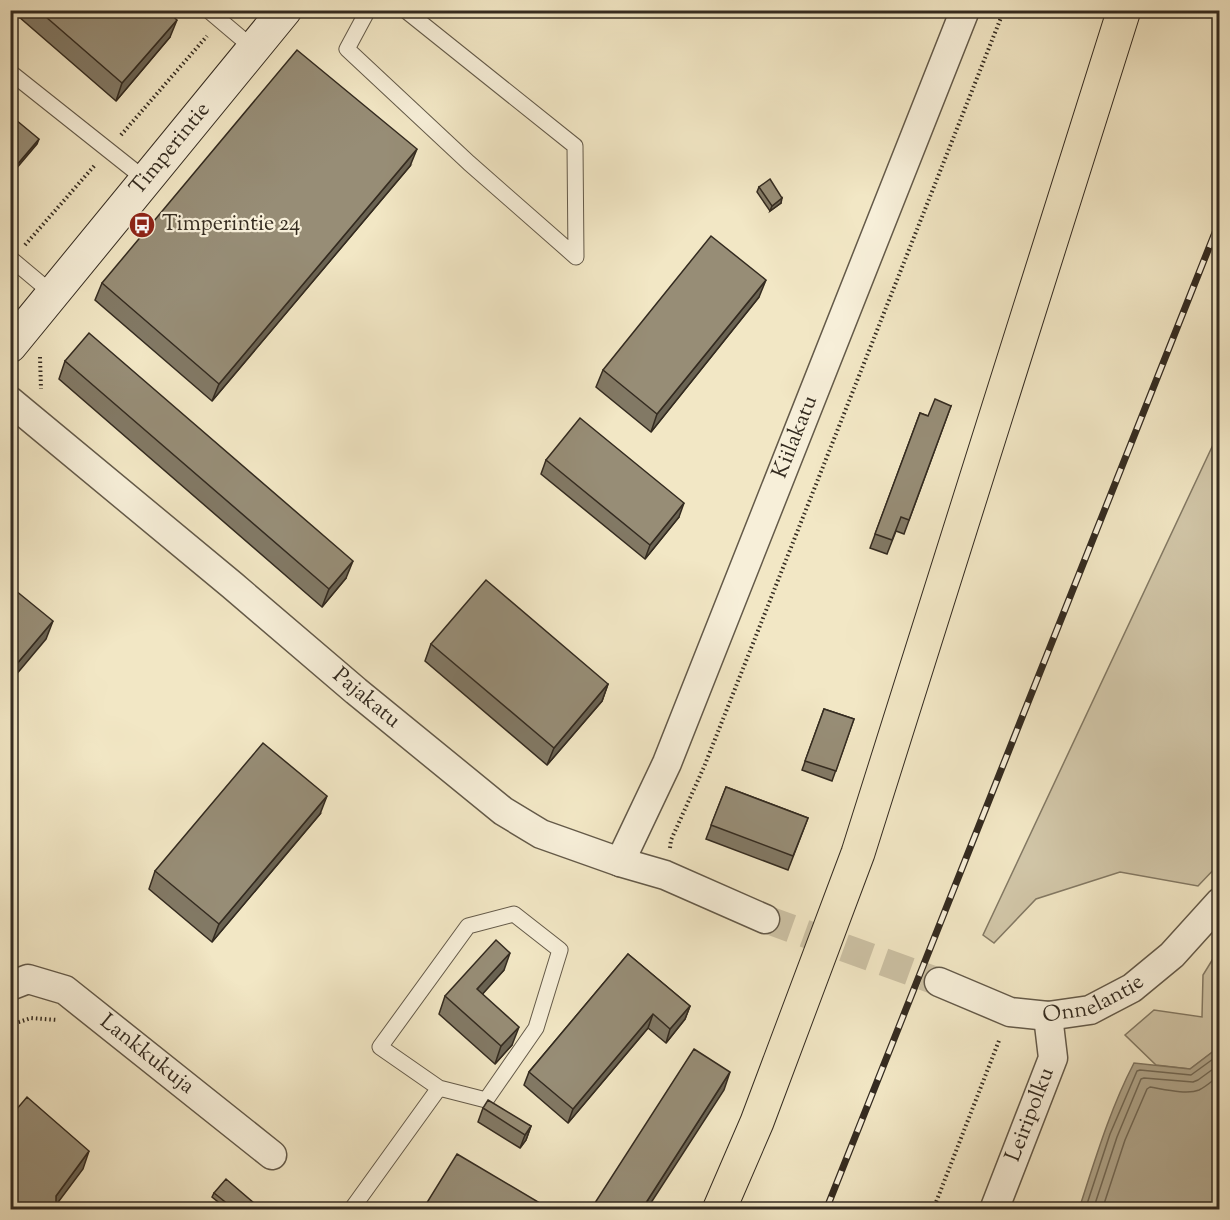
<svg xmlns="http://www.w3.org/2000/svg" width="1230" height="1220" viewBox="0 0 1230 1220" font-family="'Sorts Mill Goudy',serif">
<rect width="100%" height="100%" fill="#f2e7c5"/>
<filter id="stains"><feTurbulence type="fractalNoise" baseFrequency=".00333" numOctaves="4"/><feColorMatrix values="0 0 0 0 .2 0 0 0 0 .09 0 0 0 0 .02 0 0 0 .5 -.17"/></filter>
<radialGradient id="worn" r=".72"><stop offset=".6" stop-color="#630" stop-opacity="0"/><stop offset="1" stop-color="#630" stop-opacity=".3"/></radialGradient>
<path fill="#d2c7a9" stroke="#837964" stroke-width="1.5" d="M1219 432V864L1198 886 1120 872 1036 899 994 943 983 935Z
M1219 949V1047L1190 1069 1156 1065 1125 1035 1154 1010 1202 1017 1203 975Z"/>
<path fill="#b1a78d" stroke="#7f7561" stroke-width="1.5" d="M1219 1047V1209H1079C1095 1160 1110 1109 1134 1063L1190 1069Z"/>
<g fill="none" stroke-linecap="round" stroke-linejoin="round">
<path stroke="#726956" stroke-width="1.5" d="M1085 1210 1110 1134 1137 1071 1140 1070 1191 1075 1220 1054
M1093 1210 1117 1137 1141 1079 1144 1078 1193 1082 1198 1080 1220 1064
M1102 1210 1125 1140 1147 1089 1150 1087C1163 1089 1187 1095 1199 1090 1207 1086 1213 1080 1220 1075"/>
<path stroke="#ccc1a4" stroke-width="28" stroke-dasharray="28 14" stroke-linecap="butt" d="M765 919 939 982"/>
<defs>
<path id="lane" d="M208 10 254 49
M368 10 347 49 469 163 576 257 575 146 405 10
M10 72 146 180
M10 258 53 294
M514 914 560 950 536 1028 486 1100 439 1088 380 1047 468 926Z
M351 1210 439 1088"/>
<g id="street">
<path id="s1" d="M10 401 232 585 356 691 503 811 541 834 620 862 665 875 765 919"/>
<path id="s2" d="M620 862 667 763 965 10"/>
<path id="s3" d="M939 982 1010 1012 1048 1016 1090 1010 1132 988 1172 955 1220 902"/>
<path id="s4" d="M10 986 28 979 65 990 272 1155"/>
<path id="s5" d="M994 1210 1053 1058 1048 1016"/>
</g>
<g id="secondary">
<path id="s6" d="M10 346 285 10"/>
</g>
<path id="highway" d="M719 1210 757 1122 858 853 1124 10"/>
</defs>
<use href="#lane" stroke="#645a49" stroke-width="17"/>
<use href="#street" stroke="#645a49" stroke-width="31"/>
<use href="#secondary" stroke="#342b20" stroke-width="35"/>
<use href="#highway" stroke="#342b20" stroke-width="35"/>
<path stroke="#342b20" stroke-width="4" stroke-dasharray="1.5 3" stroke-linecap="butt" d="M121 135 207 36
M25 245 95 165
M40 357 41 389
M670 848 671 840 704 767 1004 10
M10 1025 31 1018 57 1020
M933 1210 1000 1038"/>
<use href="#lane" stroke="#f7efd9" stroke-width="15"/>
<use href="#street" stroke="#f7efd9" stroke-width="28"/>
<use href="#secondary" stroke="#f7efd9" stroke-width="33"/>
<use href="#highway" stroke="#f2e7c5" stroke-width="33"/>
<defs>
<path id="rail" d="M826 1210 1220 220"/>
</defs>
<use href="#rail" stroke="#342b20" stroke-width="7"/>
<use href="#rail" stroke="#f7efd9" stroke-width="4.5" stroke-dasharray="14" stroke-linecap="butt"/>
</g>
<path fill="#827965" stroke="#342b20" stroke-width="1.5" d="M11 10H166L170 37 116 101Z
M410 166 212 401 95 300 102 283Z
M759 187 781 203 770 211 757 192Z
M759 297 651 432 596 387 603 370Z
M65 361 346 578 322 607 59 379Z
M951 406 904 534 896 531 887 554 870 548 920 413 928 416Z
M546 460 679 517 645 559 541 474Z
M431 644 608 684 602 701 547 765 425 661Z
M824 709 854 719 832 781 802 770Z
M726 787 808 818 788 870 706 839Z
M320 814 212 942 149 889 155 871Z
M628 954 690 1006 685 1019 666 1043 648 1028 568 1123 524 1085 529 1072Z
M504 970 482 994 512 1045 495 1064 439 1014 445 996Z
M483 1108 531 1126 526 1140 520 1148 478 1122Z
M214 1193 261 1209H227L212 1197Z"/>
<path fill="#6a6353" stroke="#342b20" stroke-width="1.5" d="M177 20 170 37 116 101 122 83Z
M39 139 37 144 10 176V173Z
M417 149 410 166 212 401 219 384Z
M782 198 781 203 770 211 772 206Z
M766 280 759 297 651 432 657 414Z
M684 503 679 517 645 559 650 545Z
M353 561 346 578 322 607 329 589Z
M53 621 46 639 10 682V672Z
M608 684 602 701 547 765 554 748Z
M327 796 320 814 212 942 219 924Z
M510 953 504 970 471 1007 477 989Z
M690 1006 685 1019 666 1043 670 1029Z
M653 1014 648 1028 568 1123 573 1109Z
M519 1027 512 1045 495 1064 501 1046Z
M730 1072 724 1090 647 1209H642Z
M531 1126 526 1140 520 1148 525 1135Z
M89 1151 83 1169 53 1209 56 1196Z"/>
<path fill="#978d76" stroke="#342b20" stroke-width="1.5" d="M38 10H166L177 20 122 83Z
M297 50 417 149 219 384 102 283Z
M10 115 39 139 10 173Z
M770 179 782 198 772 206 759 187Z
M711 236 766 280 657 414 603 370Z
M89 333 353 561 329 589 65 361Z
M935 399 951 406 909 520 901 517 892 540 875 534 920 413 928 416Z
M580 418 684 503 650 545 546 460Z
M486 580 608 684 554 748 431 644Z
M10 586 53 621 10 672Z
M824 709 854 719 836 771 805 761Z
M263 743 327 796 219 924 155 871Z
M726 787 808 818 793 856 711 825Z
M496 940 510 953 477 989 519 1027 501 1046 445 996Z
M628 954 690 1006 670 1029 653 1014 573 1109 529 1072Z
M694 1049 730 1072 642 1209H591Z
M27 1097 89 1151 56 1196V1209H10V1117Z
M488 1100 531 1126 525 1135 483 1108Z
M457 1154 550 1209H423Z
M226 1179 261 1209H234L214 1193Z
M115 1206 119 1209H113Z"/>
<defs>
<symbol id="bus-disc" viewBox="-11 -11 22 22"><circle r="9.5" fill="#8f2418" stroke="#f7efd9"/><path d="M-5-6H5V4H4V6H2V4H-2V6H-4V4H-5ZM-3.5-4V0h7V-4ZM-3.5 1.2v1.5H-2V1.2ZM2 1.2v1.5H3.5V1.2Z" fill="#fff"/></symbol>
</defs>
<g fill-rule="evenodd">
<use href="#bus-disc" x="127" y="210" width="30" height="30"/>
</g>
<g text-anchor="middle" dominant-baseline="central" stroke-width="4.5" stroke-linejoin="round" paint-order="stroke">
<g font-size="22" fill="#342b20" stroke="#f7efd9">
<text stroke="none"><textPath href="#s6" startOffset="254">Timperintie</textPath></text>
<text stroke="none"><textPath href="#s2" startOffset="460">Kiilakatu</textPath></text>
<text stroke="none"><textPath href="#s1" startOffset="464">Pajakatu</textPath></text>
<text stroke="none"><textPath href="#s3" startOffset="164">Onnelantie</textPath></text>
<text stroke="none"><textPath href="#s4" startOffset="162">Lankkukuja</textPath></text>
<text stroke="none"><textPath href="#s5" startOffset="102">Leiripolku</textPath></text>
</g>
<g font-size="22" fill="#342b20" stroke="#f7efd9" text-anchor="start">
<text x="162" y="225">Timperintie 24</text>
</g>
</g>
<rect width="1230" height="1220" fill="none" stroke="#f2e7c5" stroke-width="36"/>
<rect x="12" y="12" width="1206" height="1196" fill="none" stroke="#342b20" stroke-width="3"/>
<rect x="18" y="18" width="1194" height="1184" fill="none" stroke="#342b20" stroke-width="1.5"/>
<rect width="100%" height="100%" filter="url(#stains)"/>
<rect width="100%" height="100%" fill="url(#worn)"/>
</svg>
